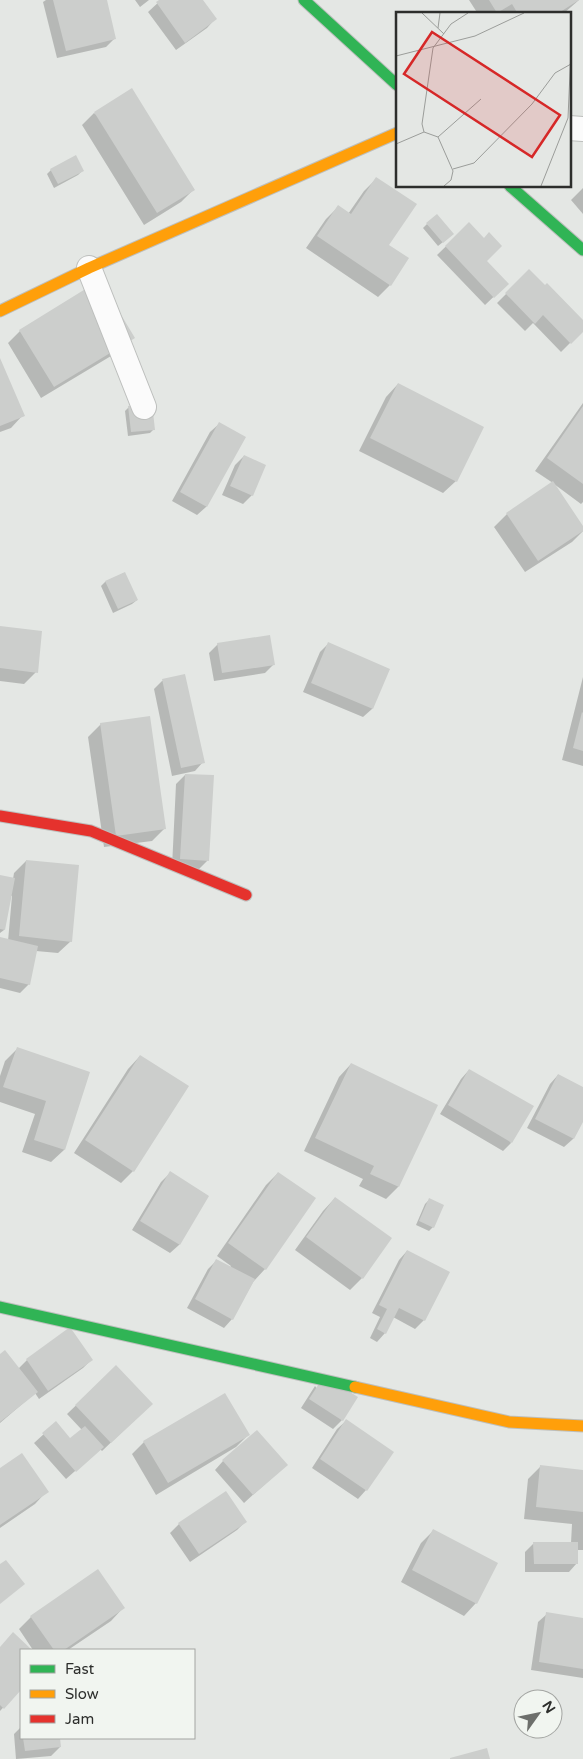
<svg xmlns="http://www.w3.org/2000/svg" width="583" height="1759" viewBox="0 0 583 1759" font-family="'Varela Round',sans-serif">
<rect width="100%" height="100%" fill="#e4e7e4"/>
<path fill="#0003" d="M46 0H105L115 38 106 47 57 58 43 2Z
M135 0H149L140 7Z
M161 0H201L215 19 207 28 176 50 148 12Z
M469 0H579L563 14H478Z
M94 113 194 189 181 202 144 225 82 125Z
M51 170H83L78 175 54 188 47 174Z
M376 179 388 245 390 285 378 297 306 248 326 219 338 207 348 214 364 191Z
M583 188V214L571 200Z
M427 224 448 238 438 246 423 228Z
M469 224 485 261 507 284 485 305 437 255Z
M529 271 583 322V330L561 352 533 323 525 331 497 303Z
M20 331 121 350 41 398 8 343Z
M0 361 23 415 11 428 0 432Z
M398 384 456 481 443 493 359 451 386 397Z
M583 403V502L581 504 554 484 583 528V531L572 542 525 572 494 527 507 514 553 483 535 471Z
M129 407 154 429 150 433 128 436 125 411Z
M219 424 244 438 206 507 197 515 172 501 210 432Z
M244 456 252 495 243 504 222 495 235 465Z
M124 573 137 600 132 604 113 613 101 586 105 582Z
M0 627 36 672 24 684 0 681Z
M218 644 273 665 265 673 214 681 209 653Z
M328 644 388 669 372 709 363 717 303 692 320 652Z
M184 676 203 762 195 771 172 776 154 689 162 681Z
M583 677V766L562 760Z
M101 724 165 828 152 841 104 847 88 737Z
M185 775 208 860 199 869 172 867 176 784Z
M26 861 71 941 58 953 36 951 29 984 20 993 0 988V939L8 941 12 896 10 895 4 930 0 933V876L13 879 14 873Z
M17 1049 89 1073 64 1150 51 1162 22 1152 35 1114 0 1102V1076L5 1061Z
M140 1056 133 1171 121 1183 74 1153 128 1069Z
M351 1064 436 1105 398 1187 386 1199 359 1186 363 1179 304 1151 339 1077Z
M469 1070 511 1143 503 1151 440 1114 461 1079Z
M558 1075 583 1088V1119L573 1139 564 1147 527 1128 550 1084Z
M170 1173 208 1196 179 1245 170 1253 132 1230 161 1182Z
M278 1173 265 1269 253 1282 232 1319 224 1328 187 1308 208 1269 217 1260 230 1268 231 1266 217 1256 266 1185Z
M335 1198 362 1278 350 1290 295 1250 323 1211Z
M429 1200 433 1227 429 1231 416 1225 425 1204Z
M407 1251 424 1320 415 1329 393 1317 385 1333 377 1342 370 1338 380 1317 372 1313 399 1260Z
M0 1356 18 1369 27 1360 92 1359 83 1368 39 1399 35 1393 0 1423Z
M116 1367 143 1412 102 1451 100 1449 66 1479 34 1443 56 1423 70 1440 82 1430 67 1414Z
M315 1386 342 1420 333 1429 301 1408Z
M346 1421 366 1490 358 1499 312 1468 337 1429Z
M248 1435 236 1447 156 1495 132 1454 144 1442Z
M223 1461 277 1473 244 1503 215 1470Z
M540 1467 583 1471V1550H577V1563L569 1572H525V1552L533 1544 571 1543 572 1524 524 1519 528 1479Z
M0 1469 47 1491 35 1504 0 1528Z
M245 1522 237 1530 190 1562 170 1533 179 1524Z
M433 1531 476 1603 464 1616 401 1582 421 1543Z
M123 1608 111 1621 68 1650H33L19 1629 31 1617Z
M547 1614 583 1620V1678L531 1670 538 1622Z
M13 1634 30 1650H21V1688L0 1711V1648Z
M21 1727V1738H59L60 1747 51 1756 16 1759 14 1734Z"/>
<path fill="#cccecc" d="M53 0H107L116 39 66 51Z
M159 0H203L217 19 185 43 156 2Z
M489 0H579L557 14H518L512 4 497 13Z
M132 88 195 190 157 213 94 112Z
M76 155 84 171 58 184 50 169Z
M376 177 417 204 389 245 409 258 391 286 317 236 338 205 351 214Z
M437 214 454 234 443 243 426 223Z
M469 222 484 238 489 232 502 246 487 261 509 284 494 298 445 246Z
M529 269 545 285 547 283 583 320V332L571 344 543 315 535 324 505 293Z
M100 280 135 338 54 387 19 330Z
M0 358 25 416 0 426Z
M398 383 484 427 457 482 370 438Z
M152 403 155 430 131 432 128 406Z
M583 406V484L547 458Z
M219 422 246 437 207 507 180 492Z
M244 455 266 465 253 496 230 486Z
M553 481 583 526V531L538 561 506 513Z
M125 572 138 600 118 609 105 581Z
M0 626 42 631 38 673 0 668Z
M270 635 275 665 222 673 217 643Z
M328 642 390 669 373 709 311 683Z
M185 674 205 763 181 768 162 679Z
M582 712 583 713V751L573 748Z
M150 716 166 829 116 836 100 723Z
M185 774 214 775 209 861 180 859Z
M26 860 79 865 72 942 19 936Z
M0 875 15 878 5 930 0 929Z
M0 937 38 946 30 985 0 978Z
M17 1047 90 1072 65 1150 34 1140 46 1101 3 1087Z
M140 1055 189 1086 134 1172 85 1140Z
M351 1063 438 1105 399 1187 370 1174 374 1166 315 1138Z
M469 1069 534 1106 512 1143 448 1105Z
M558 1074 583 1087V1122L574 1139 535 1119Z
M170 1171 209 1196 180 1245 140 1221Z
M278 1172 316 1198 266 1270 228 1243Z
M335 1197 392 1238 363 1279 306 1237Z
M429 1198 444 1205 434 1228 419 1221Z
M407 1250 450 1272 425 1321 399 1308 386 1334 377 1329 387 1309 379 1305Z
M216 1259 255 1279 233 1320 195 1299Z
M70 1327 93 1360 48 1391 26 1359Z
M5 1350 38 1392 0 1422V1354Z
M116 1365 153 1404 111 1443 75 1405Z
M324 1376 358 1397 343 1421 309 1399Z
M225 1393 250 1435 168 1483 143 1441Z
M346 1419 394 1452 367 1491 320 1459Z
M56 1421 70 1438 85 1426 104 1447 76 1472 42 1433Z
M257 1430 288 1465 253 1495 222 1460Z
M22 1453 49 1492 0 1525V1468Z
M540 1465 583 1470V1512L536 1507Z
M226 1491 247 1522 199 1554 178 1523Z
M433 1529 498 1563 477 1604 412 1570Z
M533 1542H578V1564H534Z
M6 1560 25 1584 0 1604V1564Z
M98 1569 125 1608 64 1650H54L30 1616Z
M546 1612 583 1618V1669L539 1662Z
M13 1632 32 1650H21V1690L4 1709 0 1705V1647Z
M23 1738H60L61 1747 25 1751Z
M487 1748 490 1759H450V1758Z"/>
<g fill="none" stroke-linecap="round" stroke-linejoin="round">
<defs>
<path id="street" d="M569 128 583 129
M89 268 144 407"/>
<path id="fast" d="M304 0 397 85
M510 186 583 250
M0 1307 355 1387"/>
<path id="slow" d="M0 311 89 268 397 133
M355 1387 509 1422 583 1426"/>
<path id="jam" d="M0 816 91 831 246 895"/>
</defs>
<use href="#street" stroke="#bdbfbd" stroke-width="26"/>
<use href="#fast" stroke="#bdbfbd" stroke-width="13"/>
<use href="#slow" stroke="#bdbfbd" stroke-width="13"/>
<use href="#jam" stroke="#bdbfbd" stroke-width="13"/>
<use href="#street" stroke="#fbfbfb" stroke-width="24"/>
<use href="#fast" stroke="#30b455" stroke-width="11"/>
<use href="#slow" stroke="#ff9f0a" stroke-width="11"/>
<use href="#jam" stroke="#e5322d" stroke-width="11"/>
</g>
<g transform="translate(396 12)">
<rect width="175" height="175" fill="#e4e7e4"/>
<path fill="none" stroke="#9b9d9a" stroke-width="1" d="M26 1 48 22M42 16 44 1M0 44 79 24 128 1M28 120 26 112 37 36 55 12 72 1M42 125 85 87M0 132 28 120 42 125 57 159 55 168 48 174M57 157 78 151 136 92 159 61 175 52M145 174 172 106 175 38"/>
<path fill="#d62828" fill-opacity="0.15" stroke="#d62828" stroke-width="2.5" d="M36 20 164 103 136 145 8 62Z"/>
<rect width="175" height="175" fill="none" stroke="#2d2e2c" stroke-width="2.5"/>
</g>
<rect x="20" y="1649" width="175" height="90" fill="#f1f5f0" stroke="#a3a5a2"/>
<rect x="30" y="1665" width="25" height="8" fill="#30b455" stroke="#a3a5a2"/>
<text x="65" y="1674" font-size="15" fill="#2d2e2c">Fast</text>
<rect x="30" y="1690" width="25" height="8" fill="#ff9f0a" stroke="#a3a5a2"/>
<text x="65" y="1699" font-size="15" fill="#2d2e2c">Slow</text>
<rect x="30" y="1715" width="25" height="8" fill="#e5322d" stroke="#a3a5a2"/>
<text x="65" y="1724" font-size="15" fill="#2d2e2c">Jam</text>
<g transform="translate(538 1714) rotate(57)"><circle r="24" fill="#f1f5f0" stroke="#a3a5a2"/>
<path d="M0-4L9 19L0 12L-9 19Z" fill="#6d6f6c"/>
<text y="-8" font-size="14" font-weight="bold" text-anchor="middle" fill="#2d2e2c">N</text>
</g>
</svg>
